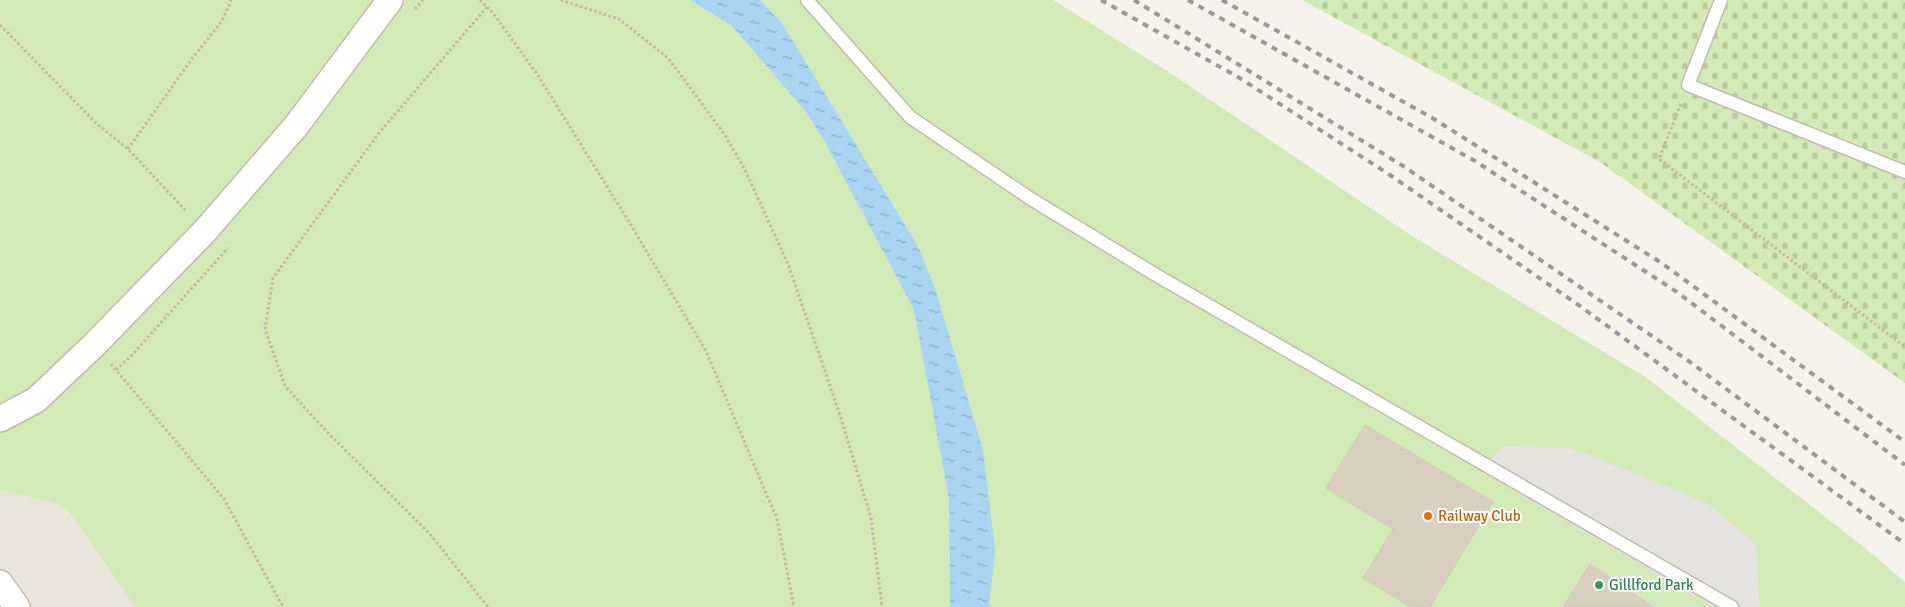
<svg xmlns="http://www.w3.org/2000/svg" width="1905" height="607" viewBox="0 0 1905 607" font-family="Signika,sans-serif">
<defs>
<pattern id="cemetery-stones" width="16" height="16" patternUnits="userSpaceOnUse" patternTransform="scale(1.25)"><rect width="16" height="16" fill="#d2eab5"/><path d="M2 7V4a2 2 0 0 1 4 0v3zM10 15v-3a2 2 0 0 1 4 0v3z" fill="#b6ca9c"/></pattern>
<pattern id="water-ripples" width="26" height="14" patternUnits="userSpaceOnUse" patternTransform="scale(1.25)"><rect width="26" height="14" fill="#a9d4f2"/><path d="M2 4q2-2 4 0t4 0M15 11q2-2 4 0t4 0" fill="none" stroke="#8caec5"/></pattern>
</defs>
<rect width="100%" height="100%" fill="#f6f3ec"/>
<path fill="#eae5da" d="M0 490 57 504 69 512 135 607H0Z"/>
<path fill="url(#cemetery-stones)" d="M1302 0H1905V383L1600 162Z"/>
<path fill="#d2eab5" d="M0 0H690L732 26 806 112 825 142 914 310 949 499 950 607H135L69 512 57 504 0 490Z
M760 0H1053L1175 76 1412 236 1647 378 1860 544 1905 582V607H989L991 587 958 368 936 291 918 246 782 23Z"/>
<path fill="#e5e3e0" d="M1502 446 1572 448 1707 503 1756 544 1760 607H1713L1482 472Z"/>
<path fill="url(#water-ripples)" d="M690 0H760L782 23 918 246 936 291 983 450 995 550 989 607H950L949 499 914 310 825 142 806 112 732 26Z"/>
<path fill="#d8cfc1" stroke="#d3c7b4" d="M1365 425 1493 502 1430 607H1411L1363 578 1393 529 1326 488Z
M1590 564 1653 607H1563Z"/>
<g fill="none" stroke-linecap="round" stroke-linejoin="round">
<defs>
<path id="lane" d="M807 0 910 117 1031 199 1156 275 1732 607
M1721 0 1688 85 1905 172"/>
<path id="street" d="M0 419 36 400 93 346 205 231 296 126 390 0
M0 583 17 607"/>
</defs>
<use href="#lane" stroke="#c2bbae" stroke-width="15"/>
<use href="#street" stroke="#c2bbae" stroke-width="28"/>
<path stroke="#c4b79f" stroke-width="3" stroke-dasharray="2.5 2.5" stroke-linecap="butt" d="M480 0 493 13 537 74 626 217 706 351 777 519 794 607
M561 0 619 19 668 58 725 135 745 170 788 264 840 415 871 518 882 607
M487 7 379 133 273 278 265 329 285 386 328 433 430 534 488 607
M415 9 423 0
M0 25 96 123 128 149 187 212
M1681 104 1659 159 1905 347
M128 149 191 60 222 21 231 0
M111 364 224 499 283 607
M116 370 132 355 228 248"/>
<use href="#lane" stroke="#fff" stroke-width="12"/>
<use href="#street" stroke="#fff" stroke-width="25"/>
<path stroke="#9a9a9a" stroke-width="4" stroke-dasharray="6 6" stroke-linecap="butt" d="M1101 0 1238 77 1390 175 1580 306 1905 544
M1134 0 1403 166 1690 362 1905 522
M1188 0 1475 161 1677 292 1905 465
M1222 0 1434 119 1663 264 1905 442"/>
</g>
<circle fill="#e8710a" stroke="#fff" stroke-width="2" cx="1428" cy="516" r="5"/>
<circle fill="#2e9e5b" stroke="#fff" stroke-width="2" cx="1599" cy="585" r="5"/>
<g text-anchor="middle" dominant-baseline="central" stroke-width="4" stroke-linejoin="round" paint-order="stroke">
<g font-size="15" fill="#c56008" stroke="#fff" text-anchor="start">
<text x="1438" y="516">Railway Club</text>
</g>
<g font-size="15" fill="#27864d" stroke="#fff" text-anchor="start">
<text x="1609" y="585">Gilllford Park</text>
</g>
</g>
</svg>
